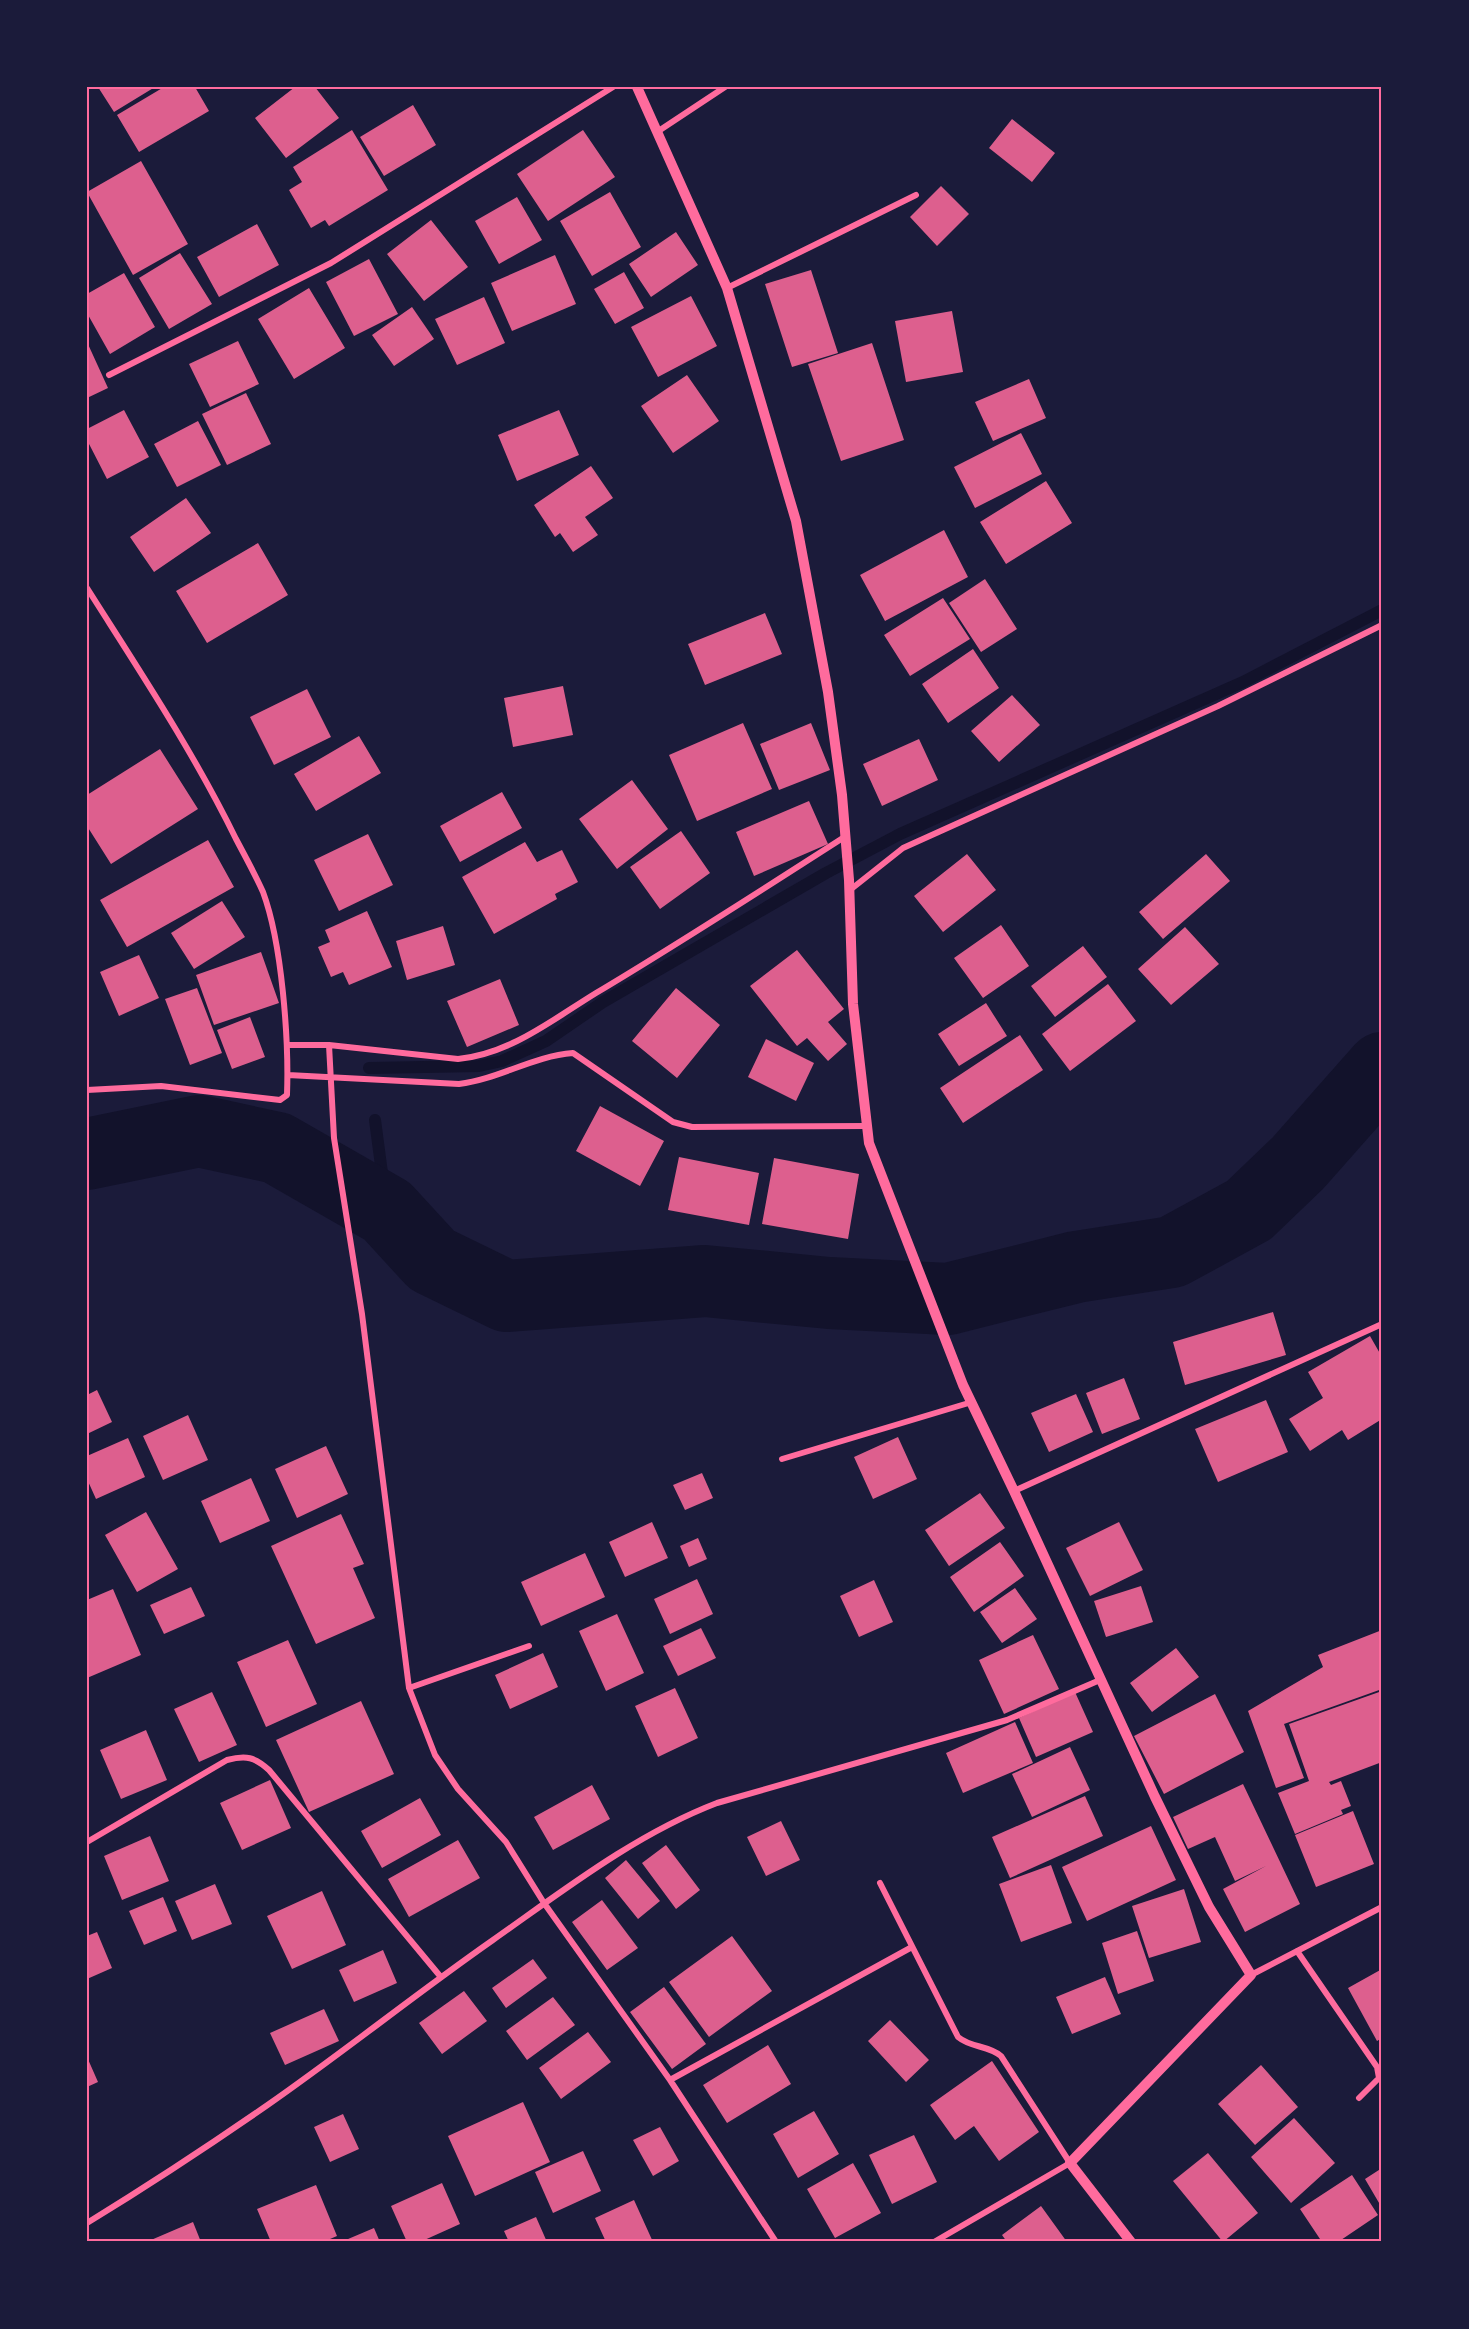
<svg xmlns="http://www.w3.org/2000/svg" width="1469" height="2329" viewBox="0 0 1469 2329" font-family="Rubik,sans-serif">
<rect width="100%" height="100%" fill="#1b1b3a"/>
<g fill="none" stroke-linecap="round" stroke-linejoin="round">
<path stroke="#12122b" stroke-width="12" d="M369 1068 479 1066 502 1061 546 1041 603 1002 826 873 900 834 1243 682 1382 610
M375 1120 387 1211"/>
<path stroke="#12122b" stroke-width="72" d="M87 1154 199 1131 277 1148 387 1211 432 1260 506 1296 705 1281 829 1293 948 1299 1076 1267 1172 1252 1249 1210 1298 1163 1382 1068"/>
</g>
<path fill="#dd5f8e" d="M98 87H155L114 112Z
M164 87H195L209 111 139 152 117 115Z
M295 87H315L339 118 286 158 255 118Z
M413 105 436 145 384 176 360 137Z
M1012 119 1055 153 1032 182 989 148Z
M352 130 388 190 329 226 325 220 311 228 289 190 302 182 293 167Z
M583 130 615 177 548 221 517 174Z
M141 161 188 244 133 275 87 192Z
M941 186 969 214 937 246 910 217Z
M610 192 641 247 592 276 560 221Z
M517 197 542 240 499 264 475 221Z
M431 220 468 267 424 301 387 254Z
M257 224 279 265 219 297 197 257Z
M676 232 698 265 651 297 629 264Z
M180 253 212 304 169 329 139 278Z
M555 255 576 304 512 331 491 283Z
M369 259 398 314 354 336 326 282Z
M811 270 838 353 792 367 765 284Z
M624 272 644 308 615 324 594 289Z
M124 273 155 327 110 354 87 313V294Z
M309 288 345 348 294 379 258 319Z
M691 296 717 346 658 377 631 327Z
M484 297 505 343 457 365 435 319Z
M412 307 434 339 394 366 372 335Z
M952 311 963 372 906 382 895 321Z
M238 341 259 384 210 407 189 364Z
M87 342 108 388 87 398Z
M872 343 904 440 841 461 808 364Z
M687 375 719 421 673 453 641 406Z
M1029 379 1046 418 993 441 975 402Z
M246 393 271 444 227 465 202 414Z
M124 410 149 457 107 479 87 440V429Z
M559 410 579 455 517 481 498 435Z
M198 421 221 465 177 487 154 444Z
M1021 433 1042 474 975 508 954 467Z
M591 466 613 498 585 517 598 535 573 552 560 533 555 537 534 505Z
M1046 481 1072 523 1006 564 980 522Z
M186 498 211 533 154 572 130 537Z
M944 530 968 577 885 621 860 575Z
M258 543 288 595 207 643 176 591Z
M985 579 1017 629 981 652 949 603Z
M943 598 970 639 910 676 884 635Z
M765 613 782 654 705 685 688 644Z
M973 649 999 688 948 723 922 684Z
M563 686 573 735 513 747 504 698Z
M307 689 331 737 274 765 250 717Z
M1012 695 1040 725 999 762 971 731Z
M743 723 772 789 697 821 669 755Z
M811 723 830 770 779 790 760 744Z
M359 736 381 773 316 811 294 774Z
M919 739 938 780 882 806 863 764Z
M160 749 198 809 111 864 87 826V795Z
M632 780 668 829 617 869 579 819Z
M502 792 522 828 460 862 440 826Z
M809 801 828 844 754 876 736 832Z
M681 831 710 873 660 909 630 867Z
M368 834 393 885 339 911 314 860Z
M208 840 234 887 127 947 100 900Z
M525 842 537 862 562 850 578 882 555 894 557 899 494 934 462 877Z
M967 854 996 890 943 932 914 896Z
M1206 854 1230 881 1163 939 1139 912Z
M222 901 245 937 194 969 171 933Z
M367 911 392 967 349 985 343 972 331 977 318 947 330 942 325 930Z
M1001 925 1029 966 983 998 954 958Z
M443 926 455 965 407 980 396 941Z
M1185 927 1219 964 1171 1005 1138 969Z
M1083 946 1107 977 1055 1017 1031 986Z
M797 950 844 1009 828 1022 847 1044 828 1061 807 1038 797 1046 750 986Z
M261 952 279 1003 214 1025 196 975Z
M139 955 159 998 119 1016 100 972Z
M500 979 519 1025 467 1047 447 1001Z
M1108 984 1136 1021 1070 1071 1042 1034Z
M197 988 222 1053 190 1065 165 999Z
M676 988 720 1025 677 1078 632 1041Z
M986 1003 1007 1036 959 1066 938 1034Z
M250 1017 265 1057 232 1069 217 1030Z
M1020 1035 1043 1070 963 1123 940 1088Z
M766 1039 814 1063 796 1101 748 1077Z
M600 1106 664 1141 640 1186 576 1151Z
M679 1157 759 1173 749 1225 668 1210Z
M774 1158 859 1174 848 1239 762 1224Z
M1273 1312 1286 1355 1185 1385 1173 1342Z
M1370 1336 1382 1357V1419L1348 1440 1342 1430 1310 1451 1289 1419 1323 1398 1308 1372Z
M1124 1378 1140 1419 1102 1434 1086 1393Z
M97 1390 112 1422 87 1434V1395Z
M1076 1394 1093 1432 1049 1452 1031 1413Z
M1266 1400 1288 1452 1218 1482 1195 1429Z
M188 1415 208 1460 163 1480 143 1436Z
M898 1437 917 1479 873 1499 854 1457Z
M128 1438 145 1477 96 1499 87 1479V1456Z
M326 1446 348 1494 297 1518 275 1469Z
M702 1473 713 1498 685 1510 673 1485Z
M251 1478 270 1521 220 1543 201 1501Z
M980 1493 1005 1528 949 1566 925 1530Z
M146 1512 178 1569 137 1592 105 1535Z
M341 1514 364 1564 353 1568 375 1618 316 1644 271 1546Z
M652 1522 668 1558 625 1577 609 1542Z
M1119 1522 1143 1570 1090 1596 1066 1548Z
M698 1538 707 1559 689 1567 680 1546Z
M1000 1542 1024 1576 974 1612 950 1577Z
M585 1553 605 1597 541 1626 521 1582Z
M697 1579 713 1614 670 1634 654 1599Z
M874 1580 893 1622 859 1637 840 1596Z
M1141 1586 1153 1622 1106 1637 1094 1601Z
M191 1587 205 1616 164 1634 150 1605Z
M1015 1588 1037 1619 1002 1643 980 1612Z
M113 1589 141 1655 87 1678V1600Z
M617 1614 644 1673 606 1691 579 1631Z
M701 1628 716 1658 678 1676 663 1646Z
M1382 1630V1689L1284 1724 1304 1778 1276 1788 1248 1711 1323 1667 1318 1655Z
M1033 1635 1059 1689 1004 1714 979 1660Z
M288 1640 317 1704 266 1727 237 1662Z
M1176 1648 1199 1677 1152 1712 1130 1683Z
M543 1653 558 1687 510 1709 495 1675Z
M675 1688 698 1738 658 1757 635 1706Z
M1382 1691V1762L1329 1782 1331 1785 1341 1781 1351 1806 1341 1810 1343 1814 1295 1834 1278 1793 1309 1781 1289 1724Z
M212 1692 237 1745 199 1762 174 1709Z
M1075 1692 1093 1732 1036 1757 1019 1718Z
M1215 1694 1244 1752 1164 1794 1134 1736Z
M361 1701 394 1774 309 1812 276 1740Z
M1015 1722 1033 1763 963 1793 946 1753Z
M146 1730 167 1780 121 1799 100 1750Z
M1070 1747 1090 1790 1032 1817 1012 1774Z
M270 1780 291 1828 242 1850 220 1803Z
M1243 1784 1300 1904 1245 1932 1223 1889 1266 1866 1235 1881 1215 1837 1188 1849 1173 1817Z
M592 1785 610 1819 553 1850 534 1817Z
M1085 1796 1103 1836 1010 1878 992 1837Z
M420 1798 441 1835 382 1868 361 1831Z
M1353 1811 1374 1864 1316 1887 1295 1835Z
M781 1821 800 1860 766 1876 747 1837Z
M1151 1826 1176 1880 1087 1921 1062 1867Z
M150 1836 169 1881 122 1900 104 1856Z
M458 1840 480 1878 409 1917 388 1879Z
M666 1845 700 1890 676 1909 642 1863Z
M626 1860 660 1901 638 1919 605 1878Z
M1051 1865 1072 1923 1021 1942 999 1884Z
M215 1884 232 1924 192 1940 175 1901Z
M1184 1889 1201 1942 1149 1958 1132 1906Z
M322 1891 346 1945 292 1969 267 1916Z
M163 1897 177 1931 144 1945 129 1911Z
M602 1900 638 1948 607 1970 572 1922Z
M1137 1931 1154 1981 1118 1994 1102 1943Z
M97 1932 112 1968 87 1979V1936Z
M732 1936 772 1991 709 2037 669 1982Z
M383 1950 397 1983 354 2002 339 1970Z
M533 1959 547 1978 506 2008 492 1988Z
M1382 1969V2038L1377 2041 1348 1988Z
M1105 1977 1121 2014 1072 2034 1056 1997Z
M664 1987 706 2044 672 2069 630 2012Z
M464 1991 487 2021 442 2054 419 2023Z
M553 1997 575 2025 527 2060 506 2031Z
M324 2009 339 2041 285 2065 270 2033Z
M890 2020 929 2060 906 2082 868 2041Z
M588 2032 611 2062 561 2099 539 2068Z
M768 2045 791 2084 727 2123 703 2085Z
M87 2057 98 2082 87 2087Z
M992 2061 1039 2132 999 2161 974 2126 955 2140 930 2105Z
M1261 2065 1298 2107 1255 2145 1218 2104Z
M523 2102 550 2162 475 2196 448 2136Z
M814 2111 839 2154 798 2178 773 2134Z
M343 2114 359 2149 330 2162 314 2127Z
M1294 2118 1335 2163 1291 2203 1251 2157Z
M660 2127 679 2161 653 2176 633 2140Z
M914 2135 937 2182 892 2204 869 2155Z
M583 2151 601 2191 553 2213 535 2172Z
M1208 2153 1258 2213 1223 2242 1173 2181Z
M853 2163 881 2213 835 2238 807 2189Z
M1382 2168V2208L1365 2179Z
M1352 2175 1378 2215 1338 2242H1322L1300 2209Z
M442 2183 460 2224 420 2242H407L391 2206Z
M316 2185 337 2236 323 2242H271L257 2209Z
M634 2200 653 2242H606L595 2218Z
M1041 2206 1067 2242H1007L1002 2235Z
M536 2217 547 2242H509L504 2231Z
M193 2222 201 2242H152L151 2240Z
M374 2228 380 2242H341Z"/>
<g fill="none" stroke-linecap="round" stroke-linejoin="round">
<path stroke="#ff6b9d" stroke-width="6" d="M657 132 725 87
M727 288 916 195
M109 375 331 263 613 87
M87 588C139 670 193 751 236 839 245 856 255 874 263 892 282 943 289 1040 287 1095L280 1100 161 1086 87 1090
M850 890 903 848 1218 706 1382 625
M287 1045H329L458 1059C510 1054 552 1020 596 993 680 943 763 889 846 836
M329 1045 334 1138 362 1314 409 1688 435 1755 458 1789 506 1842 544 1903 670 2080 776 2242
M288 1075 459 1084C499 1079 533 1056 573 1053L673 1122 692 1127 867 1126
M782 1459 972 1402
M1014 1491 1382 1324
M409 1688 529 1646
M87 1842 227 1760C246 1755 255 1757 269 1770L440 1976
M880 1883 958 2037C971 2048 988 2045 1001 2056L1070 2163 934 2242
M1297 1951 1377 2067 1379 2078 1359 2098
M1251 1975 1382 1907
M670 2080 912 1947
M87 2223C149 2185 210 2145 269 2104 345 2051 417 1993 493 1940 564 1890 636 1834 717 1803L1007 1720 1100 1680"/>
<path stroke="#ff6b9d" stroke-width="10" d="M637 87 727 288 796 521 828 692 842 795 849 880 853 1004 869 1143 963 1385 1014 1491 1155 1797 1209 1907 1251 1975 1070 2163 1131 2242"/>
</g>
<rect width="1469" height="2329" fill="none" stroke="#1b1b3a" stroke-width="177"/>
<rect x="88" y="88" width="1292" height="2152" fill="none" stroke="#ff6b9d" stroke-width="2"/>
</svg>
